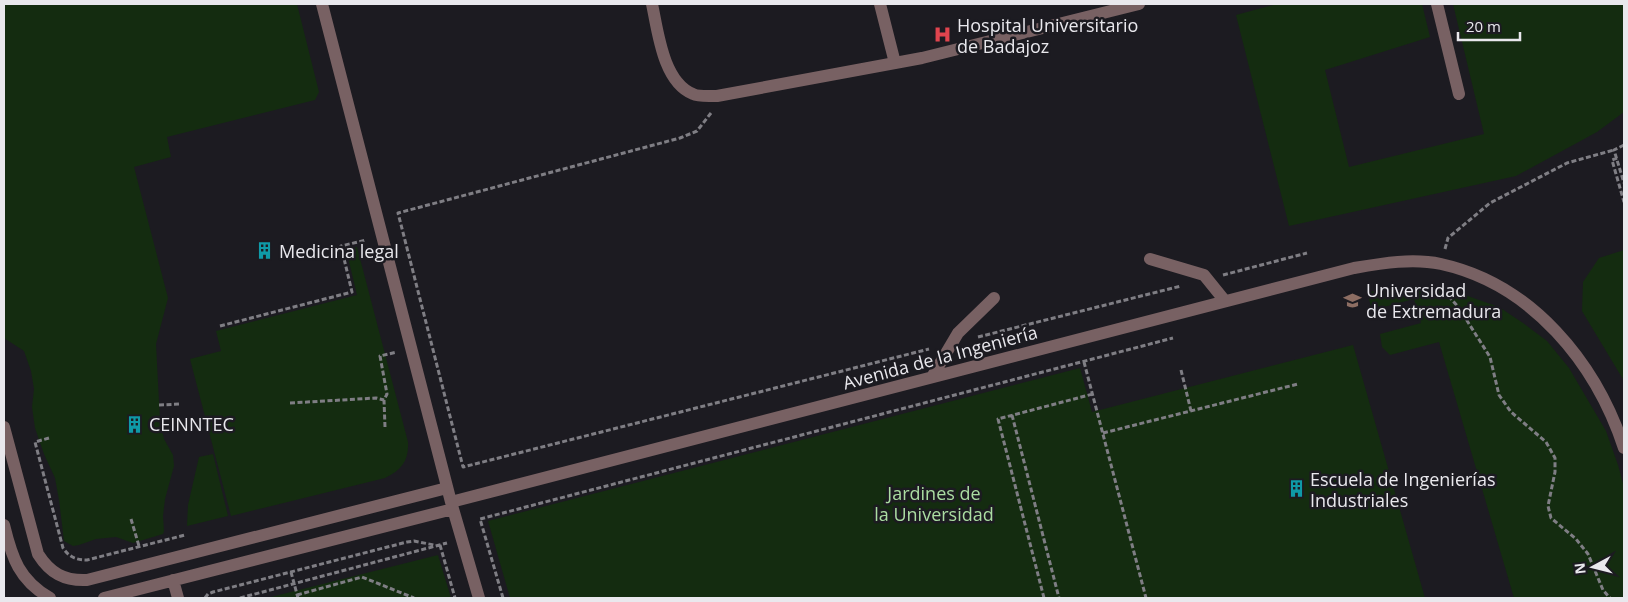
<svg xmlns="http://www.w3.org/2000/svg" width="1628" height="602" viewBox="0 0 1628 602" font-family="'Open Sans',sans-serif">
<rect width="100%" height="100%" fill="#1c1b21"/>
<path fill="#142c10" d="M4 4H297L319 92 315 100 167 137 171 157 134 167 168 298 156 344 160 421 164 439 173 455 174 466 165 499 163 516 164 531 163 534 133 543 116 537 96 539 79 545 73 546 64 541 59 500 55 478 44 454 35 428 32 407 34 389 31 371 24 351 4 338Z
M1277 4H1422L1430 37 1325 70 1349 167 1484 134 1453 4H1624V112L1597 132 1516 176 1289 226 1236 15Z
M357 247 408 442C409 460 402 470 385 478L231 516 190 359 221 351 216 331 357 295 346 249Z
M1624 250V381L1582 311 1583 282 1599 258Z
M1407 287 1445 288 1499 307 1523 323 1547 341 1569 368 1606 431 1618 465 1624 487V598H1514L1439 342 1390 355 1382 347 1380 334 1421 323 1414 299 1372 310 1367 292Z
M1353 345 1425 598H510L488 521 1080 368 1092 412Z
M213 454 228 516 187 526 188 505 199 457Z
M438 555 451 598H267Z"/>
<g fill="none" stroke-linecap="round" stroke-linejoin="round">
<path stroke="#7f7e84" stroke-width="3" stroke-dasharray="5 2.5" stroke-linecap="butt" d="M711 113 697 131 680 138 398 213 463 467 929 349
M1624 145 1614 150 1624 183
M1617 158 1612 160 1624 202
M1445 249 1448 238 1490 203 1567 163 1614 150
M1223 275 1307 253
M1444 282 1446 293 1459 308 1490 357 1499 395 1511 412 1546 442 1555 458V472L1548 506 1551 518 1576 539 1588 554 1603 590 1610 598
M220 326 352 292 341 246 366 240
M978 337 1181 286
M1084 362 1146 598
M1181 370 1191 411
M290 403 376 398 384 400
M159 405 180 404
M1012 415 1059 598
M385 427 384 400 387 394 380 356 397 352
M1103 433 1298 384
M49 438 35 442 63 548C69 557 76 560 87 560L185 535
M131 519 139 546
M440 545 455 598
M291 572 298 598
M297 595 362 577 414 598
M205 598 208 594 213 592 407 542 414 541 434 545
M240 598 447 543
M503 598 480 519 1173 338
M1044 598 998 419 1093 394"/>
<path stroke="#786163" stroke-width="12" d="M322 4 451 502 479 598
M652 4C658 32 663 82 693 94 699 97 709 96 717 96L922 58 1139 4
M880 4 895 63
M1437 4 1459 94
M1150 259 1204 275 1225 301
M932 377 958 333 994 298
M4 427 38 554C50 573 64 581 87 580L447 488
M451 502 1354 268C1383 263 1413 258 1441 264 1532 284 1596 363 1624 448
M4 525C12 558 19 580 50 598
M173 580 178 598
M104 598 453 509"/>
</g>
<defs>
<symbol id="hospital-bare" viewBox="-9 -9 18 18"><path d="M-5-5h3v3.5h4V-5h3V5h-3V1.5h-4V5h-3Z" fill="#e0444e" stroke="#1c1b21" stroke-width="2.5" paint-order="stroke"/></symbol>
<symbol id="building-bare" viewBox="-9 -9 18 18"><path d="M-4-6H4V6H1V3H-1V6H-4ZM-2.5-4.3h1.7v1.8h-1.7ZM.8-4.3h1.7v1.8H.8ZM-2.5-1h1.7V.8h-1.7ZM.8-1h1.7V.8H.8Z" fill="#0f9aa8" stroke="#1c1b21" stroke-width="2.5" paint-order="stroke"/></symbol>
<symbol id="university-bare" viewBox="-9 -9 18 18"><path d="M0-5L7-2L0 1L-7-2ZM-4 1L0 2.5L4 1V4Q0 6-4 4Z" fill="#8d6e63" stroke="#1c1b21" stroke-width="2.5" paint-order="stroke"/></symbol>
</defs>
<g fill-rule="evenodd">
<use href="#hospital-bare" x="930" y="22" width="25" height="25"/>
<use href="#building-bare" x="252" y="238" width="25" height="25"/>
<use href="#university-bare" x="1340" y="288" width="25" height="25"/>
<use href="#building-bare" x="122" y="412" width="25" height="25"/>
<use href="#building-bare" x="1284" y="476" width="25" height="25"/>
</g>
<g text-anchor="middle" dominant-baseline="central" stroke-width="5" stroke-linejoin="round" paint-order="stroke">
<g font-size="18" fill="#e9e8ed" stroke="#1c1b21" text-anchor="start">
<text x="957" y="25">Hospital Universitario<tspan x="957" dy="21">de Badajoz</tspan></text>
<text x="279" y="251">Medicina legal</text>
<text x="1366" y="290">Universidad<tspan x="1366" dy="21">de Extremadura</tspan></text>
<text x="149" y="424">CEINNTEC</text>
<text x="1310" y="479">Escuela de Ingenierías<tspan x="1310" dy="21">Industriales</tspan></text>
</g>
<g font-size="18" fill="#e9e8ed" stroke="#1c1b21">
<text transform="translate(940 357) rotate(-15)">Avenida de la Ingeniería</text>
</g>
<g font-size="18" fill="#abdda2" stroke="#1c1b21">
<text x="934" y="493">Jardines de<tspan x="934" dy="21">la Universidad</tspan></text>
</g>
</g>
<rect width="1628" height="602" fill="none" stroke="#e9e8ed" stroke-width="10"/>
<g transform="translate(1593 567) rotate(263)" stroke="#1c1b21" stroke-width="4" paint-order="stroke">
<path d="M0-4L9 19L0 12L-9 19Z" fill="#e9e8ed"/>
<text y="-8" font-size="14" font-weight="bold" text-anchor="middle" fill="#e9e8ed">N</text>
</g>
<path d="M1458 32v8h62v-8" fill="none" stroke="#e9e8ed" stroke-width="2.5"/>
<text x="1466" y="32" font-size="15" fill="#e9e8ed" stroke="#1c1b21" stroke-width="4" paint-order="stroke">20 m</text>
</svg>
